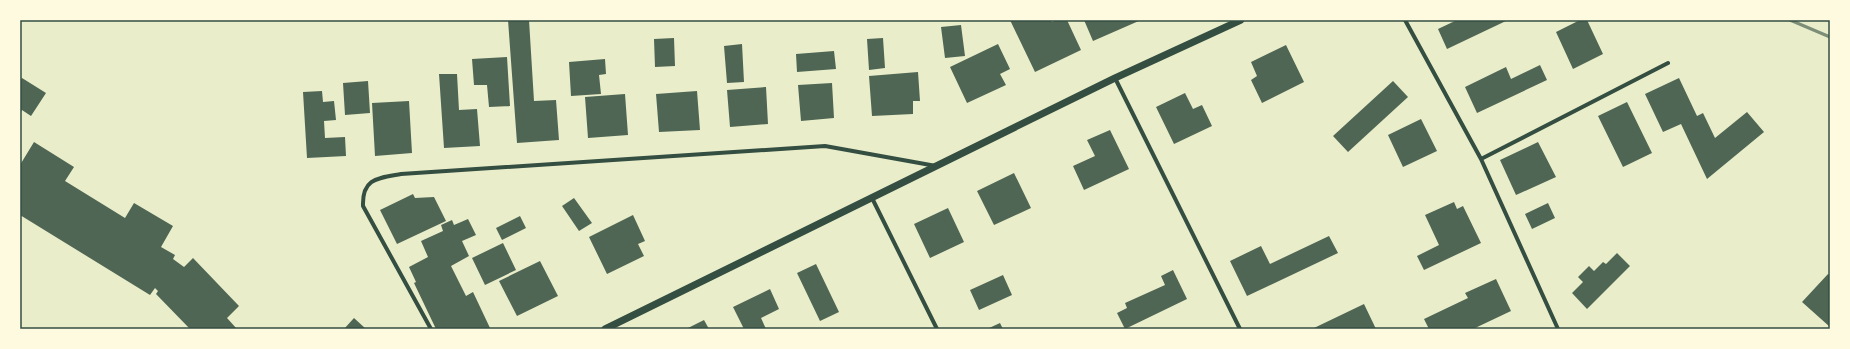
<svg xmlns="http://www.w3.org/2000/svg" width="1850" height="349" viewBox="0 0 1850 349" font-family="Poppins,sans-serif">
<rect width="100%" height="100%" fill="#e9edc9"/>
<path fill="#4f6655" d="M508 20H529L534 101 556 100 559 140 517 143Z
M1010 20H1051L1052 22 1056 20H1067L1081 50 1035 72Z
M1084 20H1141L1093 41Z
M1457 20H1508L1447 49 1438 29Z
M1580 20H1587L1603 54 1573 69 1556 32Z
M961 25 965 56 945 58 941 27Z
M674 38 675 66 655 67 654 39Z
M883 38 885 68 869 70 867 39Z
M742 44 744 82 727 83 724 46Z
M998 44 1010 69 1000 74 1006 85 967 103 950 67Z
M1286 45 1304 82 1262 103 1251 80 1257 76 1251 62Z
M834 51 836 69 797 72 796 54Z
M507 57 510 106 489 107 487 85H474L472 59Z
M605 59 606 74 599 75 601 94 571 96 569 62Z
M1540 65 1547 80 1477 113 1465 87 1506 67 1511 79Z
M918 72 920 101H913V114L872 116 869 76Z
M439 74H457L459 110 477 109 480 146 444 148Z
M22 78 46 93 31 116 22 110 20 113V80Z
M1679 78 1697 116 1703 113 1715 138 1747 112 1764 132 1707 179 1681 124 1663 132 1645 94Z
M368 81 370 113 345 115 343 83Z
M1393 81 1408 97 1348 152 1333 136Z
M832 83 834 118 801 121 798 85Z
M766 87 768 124 730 127 727 90Z
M322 91 323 102 334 101 336 120 324 121 325 138 345 137 346 156 307 158 303 92Z
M697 91 700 130 659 132 656 94Z
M1185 93 1193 109 1202 105 1212 126 1174 144 1156 107Z
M625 94 628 135 588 138 585 97Z
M409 101 412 153 375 156 372 103Z
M1627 102 1652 153 1623 167 1598 116Z
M1421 119 1437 151 1403 167 1388 135Z
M1110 130 1129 169 1084 190 1073 166 1095 156 1087 140Z
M34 142 74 167 65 181 125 218 134 203 173 226 161 247 175 255 173 259 184 267 193 258 239 306 227 318 237 329H190L156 294 158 291 155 288 150 295 20 215V165Z
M1538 142 1556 177 1516 195 1500 160Z
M1014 173 1031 208 994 225 977 191Z
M413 194 415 198 434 197 446 221 397 244 380 210Z
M574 198 592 223 579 231 562 206Z
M1454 202 1457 209 1463 206 1481 243 1424 270 1417 256 1439 245 1425 215Z
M1548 203 1555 218 1532 229 1525 214Z
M948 208 964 242 930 258 914 224Z
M633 215 645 241 638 244 644 256 607 274 589 237Z
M520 216 526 228 502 240 496 228Z
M468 219 476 235 462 241 469 256 451 266 466 296 473 292 490 328 436 329 414 283 416 282 409 267 428 257 421 241 443 231 441 225 452 220 454 225Z
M1329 236 1338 253 1247 296 1230 261 1261 246 1270 264Z
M503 243 516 270 485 285 472 258Z
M1617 253 1630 266 1587 309 1572 293 1583 282 1578 277 1589 266 1594 271 1603 262 1606 264Z
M540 261 558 296 517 316 499 281Z
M816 264 839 312 820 321 797 273Z
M1173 270 1187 299 1125 329 1117 313 1127 308 1125 303 1165 285 1161 276Z
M1828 274 1830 276V327L1802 302Z
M1003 275 1012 295 979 310 970 290Z
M1496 279 1511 311 1473 329H1429L1424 319 1468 298 1465 293Z
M770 289 779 309 761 318 766 329H744L733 307Z
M1364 304 1376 329H1314V328Z
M354 318 366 329H344Z
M704 320 709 329H686Z
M1000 323 1003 329H987Z"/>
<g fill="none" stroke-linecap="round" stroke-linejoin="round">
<path stroke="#344e41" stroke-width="4" d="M1405 20 1481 159 1558 329
M1115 78 1240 329
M1481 159 1668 63
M872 198 937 329
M431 329 363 206C362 178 378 178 401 174L825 146 936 166"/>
<path stroke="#344e41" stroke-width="7" d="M605 329 1115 78 1241 20"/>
<path stroke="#7c8e77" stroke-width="3" d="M1790 20 1830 37"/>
</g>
<rect width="1850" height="349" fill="none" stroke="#fefae0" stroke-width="42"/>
<rect x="21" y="21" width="1808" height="307" fill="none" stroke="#344e41" stroke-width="1.5"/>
</svg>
